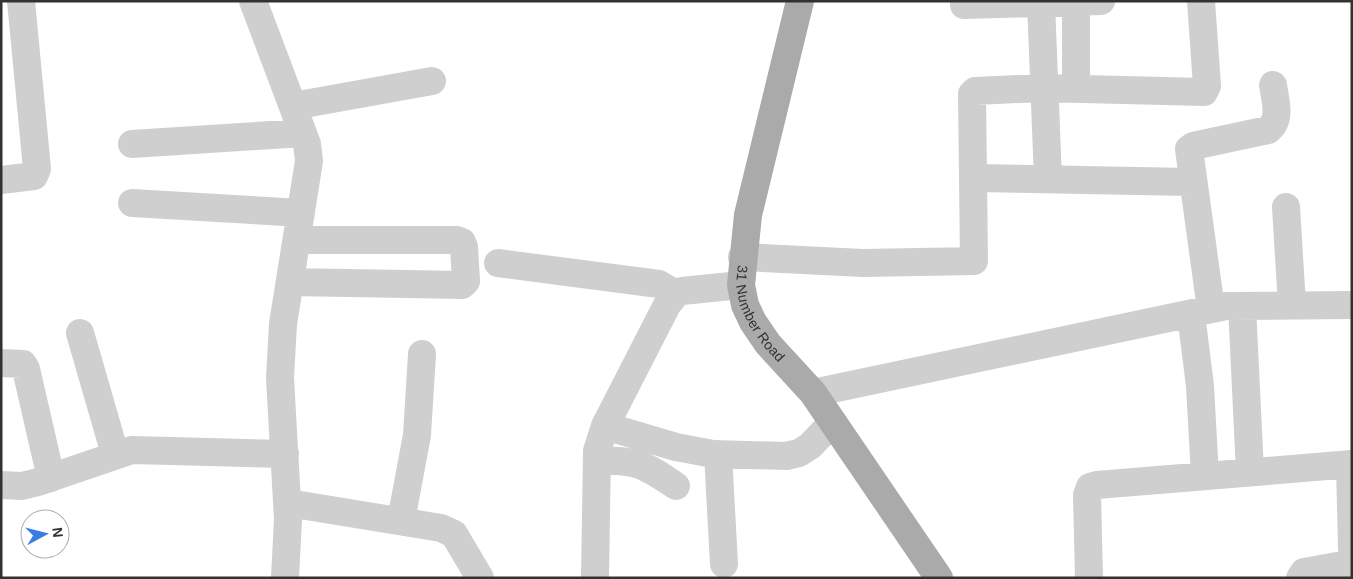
<svg xmlns="http://www.w3.org/2000/svg" width="1353" height="579" viewBox="0 0 1353 579" font-family="Helvetica,sans-serif">
<rect width="100%" height="100%" fill="#fff"/>
<g fill="none" stroke-linecap="round" stroke-linejoin="round">
<path stroke="#cfcfcf" stroke-width="28" d="M253 1 307 144 309 161 283 324 280 378 288 519 285 578
M1041 3 1048 179
M964 5 1101 1
M1076 89V1
M293 106 432 81
M132 144 303 133
M974 178 1192 182
M1 180 34 176 37 169 21 1
M132 203 301 213
M1286 207 1292 305
M742 257 863 263 974 261 972 94 975 91 1043 88 1204 92 1207 86 1201 1
M498 263 659 284 676 294
M290 282 462 285 466 281 464 247 462 242 457 240H297
M1242 306 1250 472
M1211 309 1189 149 1193 146 1268 130C1282 120 1275 100 1273 85
M1191 314 1200 386 1205 476
M80 333 115 454
M1 363 23 364 26 369 51 478
M813 393 1226 306 1352 305
M605 426 676 447 713 454 786 456 799 453 810 446 833 422
M718 454 724 564
M597 460C638 461 642 463 676 486
M1350 464 1352 549
M1 485 22 486 38 482 132 450 285 454
M288 503 441 528 454 534 480 578
M401 521 417 435 422 354
M595 578 597 451 605 426 667 305 676 294 682 291 741 285
M1089 578 1087 495 1090 487 1097 485 1352 464
M1300 578 1304 572 1348 564 1352 559"/>
<path stroke="#aaa" stroke-width="28" id="s1" d="M800 1 748 215 741 285 745 305 753 322 768 344 813 393 939 578"/>
</g>
<g text-anchor="middle" dominant-baseline="central" stroke-width="5" stroke-linejoin="round" paint-order="stroke">
<g font-size="14" fill="#323232" stroke="#fff">
<text stroke="none"><textPath href="#s1" startOffset="324">31 Number Road</textPath></text>
</g>
</g>
<rect width="1353" height="579" fill="none" stroke="#323232" stroke-width="5"/>
<g transform="translate(45 534) rotate(83)"><circle r="24" fill="#ffffff" stroke="#adadad"/>
<path d="M0-4L9 19L0 12L-9 19Z" fill="#397ce4"/>
<text y="-8" font-size="14" font-weight="bold" text-anchor="middle" fill="#323232">N</text>
</g>
</svg>
